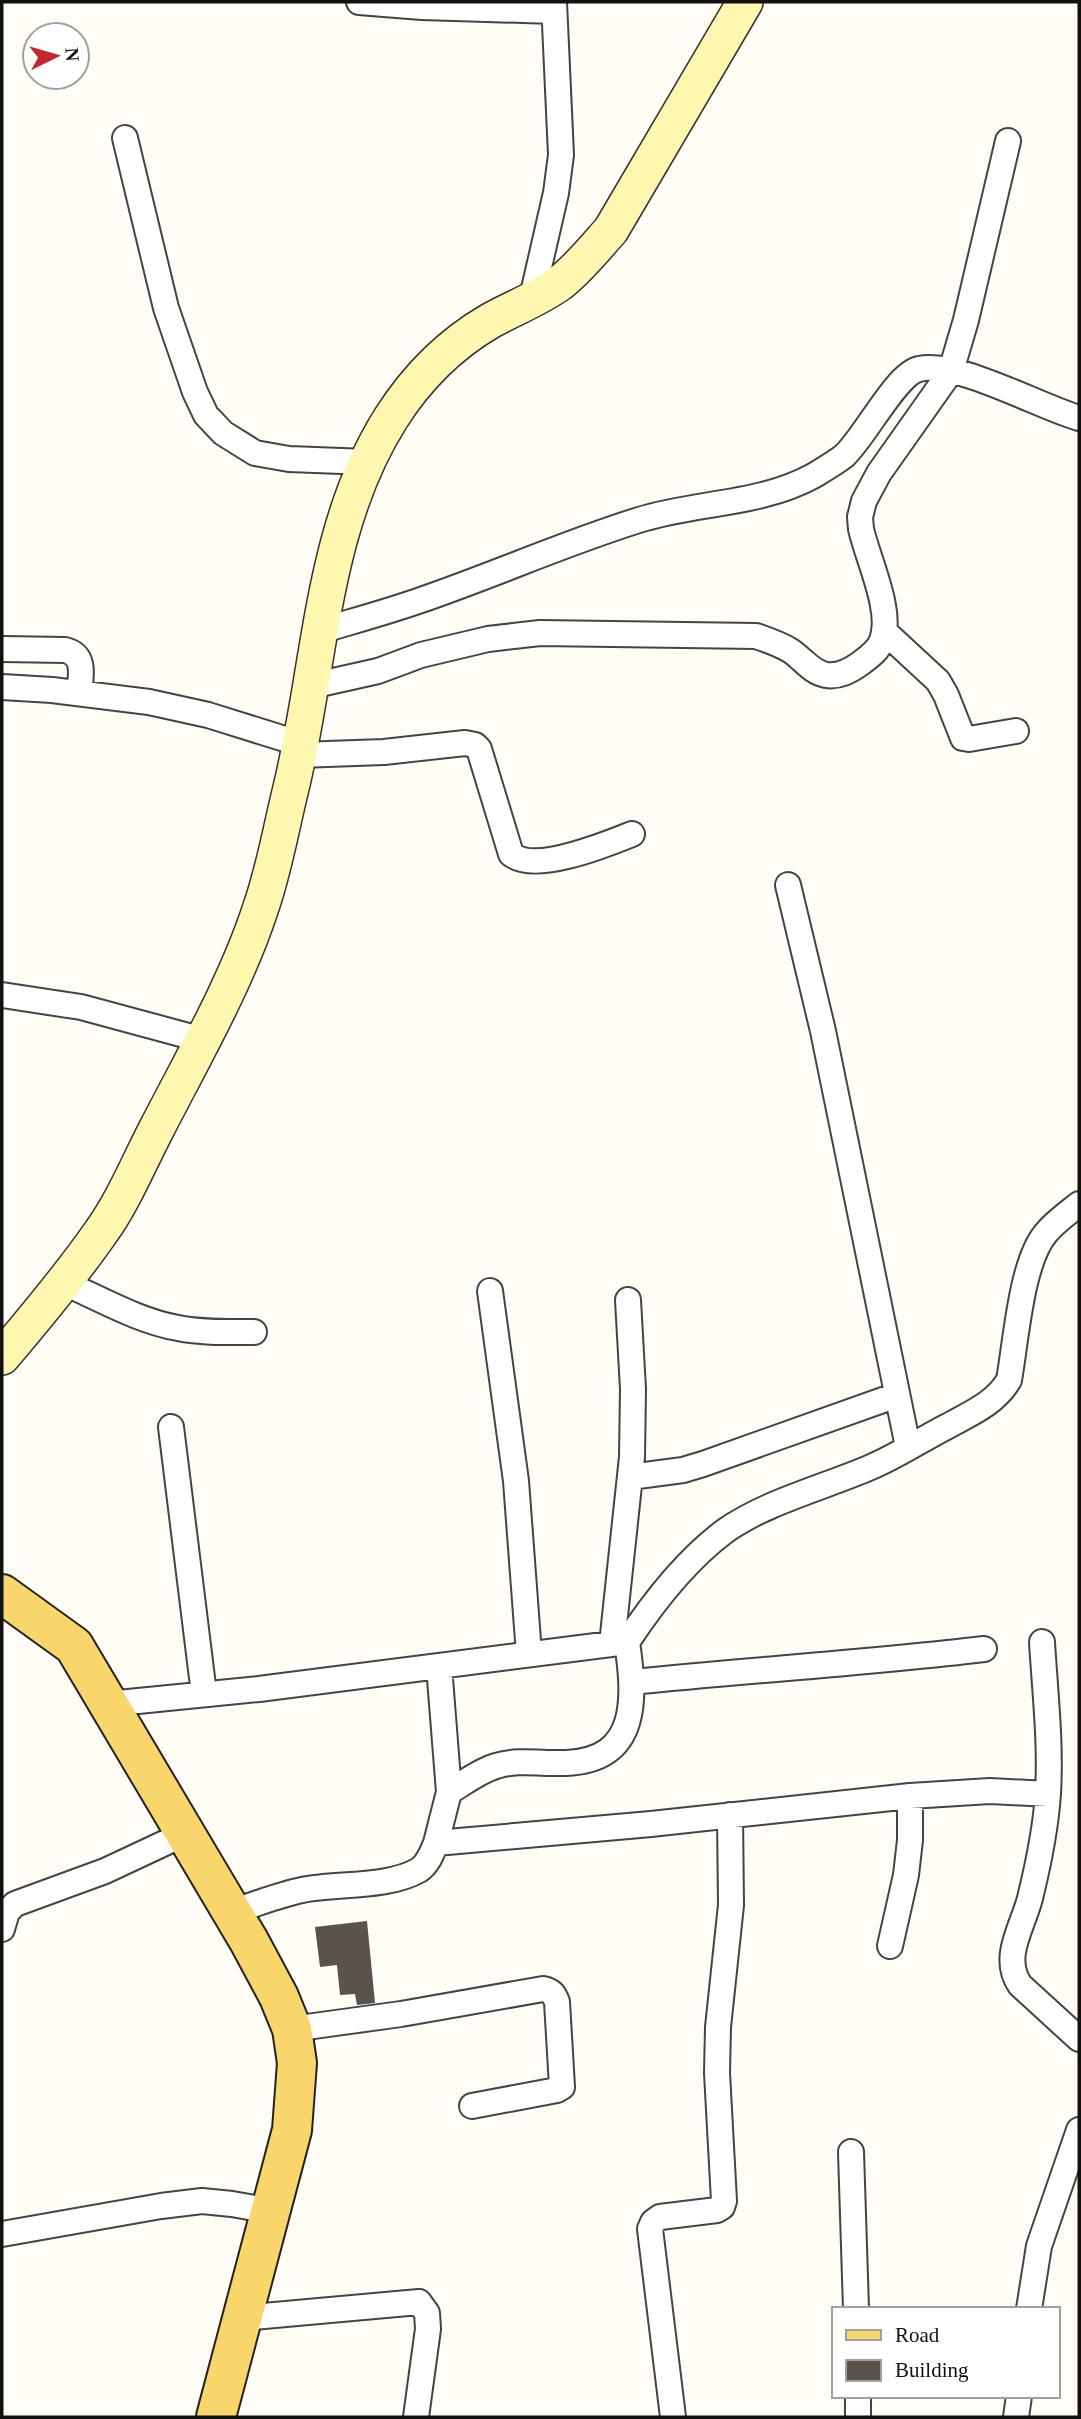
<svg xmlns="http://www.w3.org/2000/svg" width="1081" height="2419" viewBox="0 0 1081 2419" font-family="'Times New Roman',serif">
<rect width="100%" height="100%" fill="#fffdf5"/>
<path fill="#5a524d" d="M367 1921 375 2003 357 2005 355 1994 340 1995 337 1965 320 1967 315 1927Z"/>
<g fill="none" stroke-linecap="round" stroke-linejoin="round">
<defs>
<path id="street" d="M359 2 422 7 554 11
M125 138 166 308 195 392 206 415 223 433 255 453 289 459 368 462
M531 302 556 193 561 155 554 2
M320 631C353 621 387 612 421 600 494 575 565 543 639 520 696 502 760 505 813 476 823 470 835 463 844 456 865 437 896 374 919 369 956 360 1040 407 1079 418
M884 631 938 681 946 695 963 738 969 739 1016 731
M2 649 65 650C86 655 81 676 79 693
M311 686 378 671 421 655 488 639 540 633 756 636C768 640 780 644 791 651 803 659 811 672 826 675 839 677 850 671 861 663 869 657 879 650 882 640 893 611 868 560 861 529L860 517 864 501 879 473 951 371 966 320 1008 141
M2 687 52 690 149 702 208 715 301 744
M299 755 384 752 465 743 475 745 479 749 511 854C534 874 607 844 632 834
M788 885 823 1031 908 1447
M2 995 81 1007 203 1040
M62 1282C99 1298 138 1321 178 1328 203 1333 229 1332 254 1332
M490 1291 516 1481 529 1654
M171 1427 204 1694
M630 1477 683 1470 703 1464 897 1395
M627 1642C654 1601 686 1560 725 1531 766 1502 825 1487 871 1467 897 1456 921 1440 946 1427 969 1414 995 1404 1009 1380 1016 1342 1021 1262 1046 1233 1055 1222 1068 1213 1079 1204
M1042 1642C1045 1692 1051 1743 1048 1793 1046 1826 1039 1861 1031 1894 1025 1924 1000 1956 1020 1985L1079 2039
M612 1644 632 1457 633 1389 628 1300
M632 1682C749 1670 867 1663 984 1649
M108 1704 259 1689 627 1642C635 1697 640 1760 566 1763 543 1764 517 1759 496 1766 479 1771 464 1783 449 1792
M436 1843 449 1792 439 1666
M230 1912C254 1905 278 1895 302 1890 337 1883 388 1888 419 1870 428 1864 432 1853 436 1843L651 1824 910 1796 990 1791 1048 1794
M2 1929 7 1912 15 1904 105 1871 184 1834
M890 1946 906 1875 910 1840V1796
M292 2029 401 2014 543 1989C552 1991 554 1994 557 2002L562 2087 557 2090 472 2106
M851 2152 856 2309
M2 2234 161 2206 202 2201 232 2204 271 2211
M1029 2309 1039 2246 1079 2130
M242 2318 419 2302 427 2313 428 2329 416 2417
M858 2396V2417
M673 2417 650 2229 653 2222 660 2217 717 2210 722 2207 724 2201 717 2073 718 2027 731 1905 730 1815
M1016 2417 1019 2396"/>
<path id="secondary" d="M2 1357C36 1317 71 1275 101 1232 123 1202 140 1160 158 1126 193 1058 236 983 260 910 274 871 281 828 291 788 321 664 321 528 391 418 417 377 449 345 490 321 513 308 538 299 560 283 579 268 595 248 611 230L745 2"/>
<path id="primary" d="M2 1594 74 1646 249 1941 279 1997 292 2029 297 2063 292 2130 216 2417"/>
</defs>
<use href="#street" stroke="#444" stroke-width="28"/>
<use href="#secondary" stroke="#333" stroke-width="38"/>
<use href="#primary" stroke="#222" stroke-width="42"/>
<use href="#street" stroke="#fff" stroke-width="24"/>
<use href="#secondary" stroke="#fff6b0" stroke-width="35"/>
<use href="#primary" stroke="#f9d66b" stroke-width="38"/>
</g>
<rect width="1081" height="2419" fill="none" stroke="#111111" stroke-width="7"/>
<rect x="832" y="2307" width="228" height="91" fill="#ffffff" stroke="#a0a0a0" stroke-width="2"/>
<rect x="846" y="2330" width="35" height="10" fill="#f9d66b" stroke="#a0a0a0" stroke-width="2"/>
<text x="895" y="2342" font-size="21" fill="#111111">Road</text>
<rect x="846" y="2360" width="35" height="21" fill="#5a524d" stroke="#a0a0a0" stroke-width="2"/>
<text x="895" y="2377" font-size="21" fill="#111111">Building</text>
<g transform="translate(56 56) rotate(85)"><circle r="33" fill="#ffffff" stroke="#a0a0a0" stroke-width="2"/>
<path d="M0-5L12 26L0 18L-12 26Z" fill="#c4262e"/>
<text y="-10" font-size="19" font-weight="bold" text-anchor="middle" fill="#111111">N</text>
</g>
</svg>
